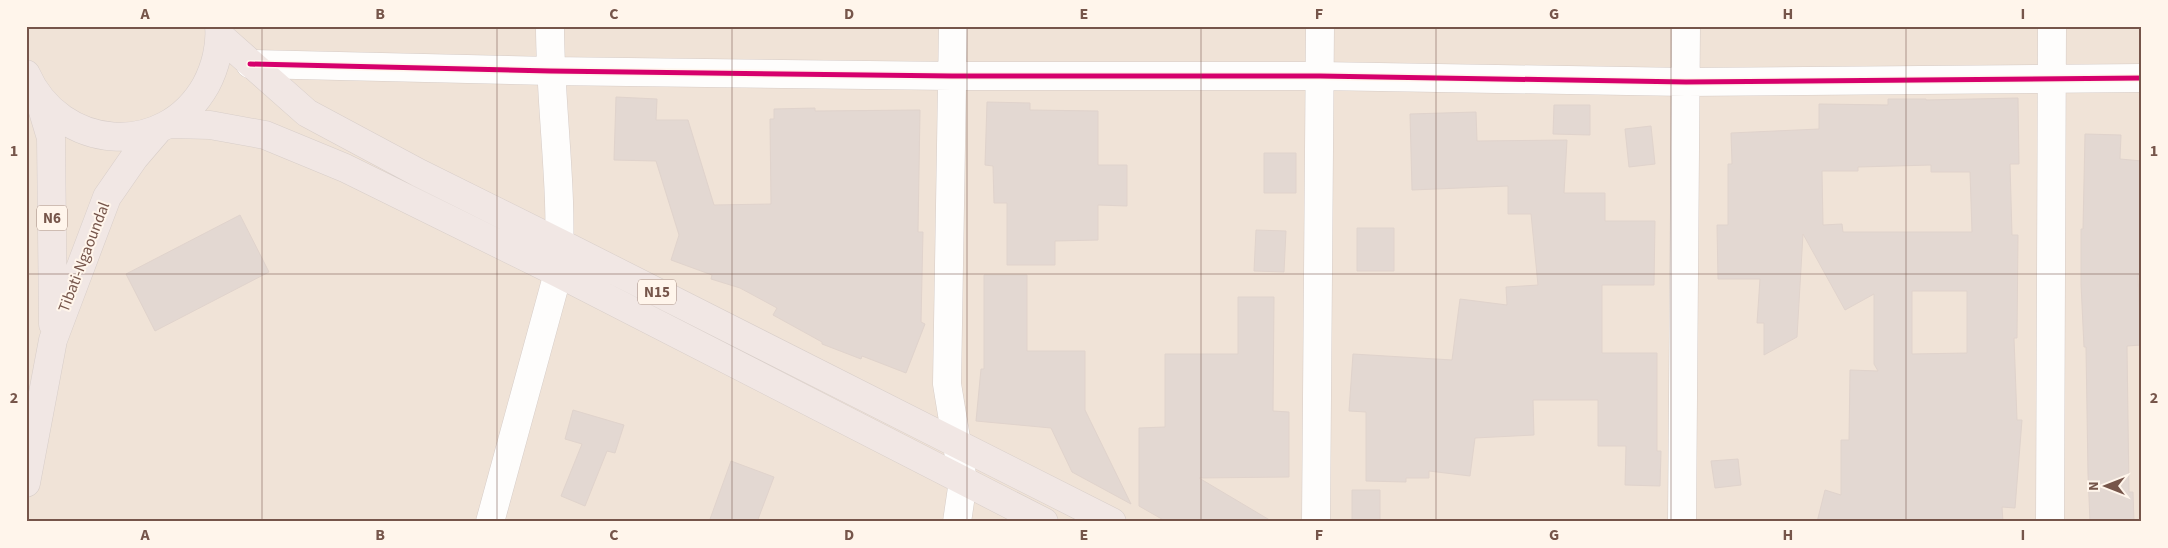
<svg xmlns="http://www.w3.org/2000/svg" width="2168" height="548" viewBox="0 0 2168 548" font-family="'Source Sans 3',sans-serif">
<rect width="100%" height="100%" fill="#f7f1ea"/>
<path fill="#f0e3d7" d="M26 26H2142V522H26Z"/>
<path fill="#e3d8d2" stroke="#e0d3cc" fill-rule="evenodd" d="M616 97 657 99 656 120H688L714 205 771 204 770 119H774V109L815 108V111L920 110 918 232H923L921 322 925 324 906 373 862 356 861 359 822 344V342L773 315 777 308 740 288 711 279 712 275 671 260 679 235 656 161 614 160Z
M2018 98 2019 164H2010L2012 235H2018L2017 338H2014L2017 420H2022L2015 508 2002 507 2003 522H1817L1825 490 1841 495V440H1849L1850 370 1878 371 1874 364V294L1845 310 1803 234 1797 337 1764 355V323H1757L1760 279H1718L1717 225H1728V164H1732L1731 133 1819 129V104L1888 105V99H1926V100ZM1931 165V172H1970L1972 232H1843L1842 224 1823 225 1822 171H1858V167ZM1912 291H1967V353L1912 354Z
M987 102 1030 103V110L1098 111V165H1127V206L1098 205V240L1055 241V265H1007V203H994L993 166 985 165Z
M1554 105H1590V135L1553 134Z
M1476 112 1477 141 1567 140 1564 193H1605V221H1655L1654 285H1602V353H1657V451H1661L1660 486 1625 485 1626 446H1598V400H1533L1534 435 1475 438 1470 476 1429 471V478H1406V482L1366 481V412L1349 411 1353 354 1452 360 1460 299 1507 305 1506 287 1538 285 1531 214H1508V186L1412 190 1410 114Z
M1651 126 1655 164 1629 167 1625 129Z
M2085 134 2121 135 2120 159 2142 161V275H2138L2141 345 2127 346 2129 492H2133L2134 522H2090L2088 474 2086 347H2084L2081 284V229H2083Z
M1264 153H1296V193H1264Z
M240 215 269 272 155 331 126 274Z
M1357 228H1394V271H1357Z
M1256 230 1286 231 1284 272 1254 271Z
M984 275H1027V351H1085V410L1131 504 1072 472 1051 428 976 421 981 369H984Z
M1238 297H1274L1273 411 1289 412V477L1199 478 1273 522H1167L1139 506V428L1165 427V354H1238Z
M573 410 624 425 615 453 607 451 585 506 561 496 582 444 565 439Z
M1738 459 1741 485 1715 488 1711 461Z
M731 461 774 477 757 522H709Z
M1352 490H1380V522H1352Z"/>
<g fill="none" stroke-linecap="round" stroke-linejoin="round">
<defs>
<path id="street" d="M953 26 947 384 963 481 957 522
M250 64 550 71 952 76H1320L1686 82 2142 78
M490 522 558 273C564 192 550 108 550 26
M1316 522 1320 26
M1682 522 1686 26
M2050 522 2052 26"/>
<path id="highway" d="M220 36 307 113 419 173 560 243 1112 522
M26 74C60 151 164 160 206 85 215 68 221 46 219 26
M39 98 51 138 53 324
M171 124 210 125 265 135 345 168 558 273 1044 522
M26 483 53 340 107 197 134 158 158 130"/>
</defs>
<use href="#street" stroke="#d6ccc7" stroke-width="29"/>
<use href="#highway" stroke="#d8cec9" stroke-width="29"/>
<use href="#street" stroke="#fefdfc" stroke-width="28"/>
<use href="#highway" stroke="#f1e7e4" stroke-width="28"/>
<defs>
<path id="cycleway" d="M250 64 550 71 952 76H1320L1686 82 2142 78"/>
</defs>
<use href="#cycleway" stroke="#fff5eb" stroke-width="8"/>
<use href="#cycleway" stroke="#d6006c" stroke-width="5"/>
</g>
<path fill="none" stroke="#76554a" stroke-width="1" stroke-opacity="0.55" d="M262 26V522M497 26V522M732 26V522M967 26V522M1201 26V522M1436 26V522M1671 26V522M1906 26V522M26 274H2142"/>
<g text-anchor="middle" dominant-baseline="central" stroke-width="4" stroke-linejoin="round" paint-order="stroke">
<g fill="#fff5eb" stroke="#9f857a" stroke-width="1">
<rect x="37" y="205.5" width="30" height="25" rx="4"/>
<rect x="638" y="279.5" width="38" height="25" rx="4"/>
</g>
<g font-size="15" font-weight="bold" fill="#76554a">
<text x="52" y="218">N6</text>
<text x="657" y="292">N15</text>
</g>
<g font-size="16" fill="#76554a" stroke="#fff5eb">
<text transform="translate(84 257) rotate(-69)">Tibati-Ngaoundal</text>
</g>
</g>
<rect width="2168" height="548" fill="none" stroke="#fff5eb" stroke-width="55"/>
<g transform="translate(2106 486) rotate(270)" stroke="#fff5eb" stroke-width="4" paint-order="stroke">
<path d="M0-4L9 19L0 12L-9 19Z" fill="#76554a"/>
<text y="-8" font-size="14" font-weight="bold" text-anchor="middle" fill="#76554a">N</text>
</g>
<rect x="28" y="28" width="2112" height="492" fill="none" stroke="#76554a" stroke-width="2"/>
<g font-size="16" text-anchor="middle" font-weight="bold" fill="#76554a">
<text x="145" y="19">A</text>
<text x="380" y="19">B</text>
<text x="614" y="19">C</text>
<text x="849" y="19">D</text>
<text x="1084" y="19">E</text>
<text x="1319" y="19">F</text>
<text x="1554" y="19">G</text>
<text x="1788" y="19">H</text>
<text x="2023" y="19">I</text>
<text x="14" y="156">1</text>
<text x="2154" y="156">1</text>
<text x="14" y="403">2</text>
<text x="2154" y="403">2</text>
<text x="145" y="540">A</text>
<text x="380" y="540">B</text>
<text x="614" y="540">C</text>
<text x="849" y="540">D</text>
<text x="1084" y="540">E</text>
<text x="1319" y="540">F</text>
<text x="1554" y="540">G</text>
<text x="1788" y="540">H</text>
<text x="2023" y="540">I</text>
</g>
</svg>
